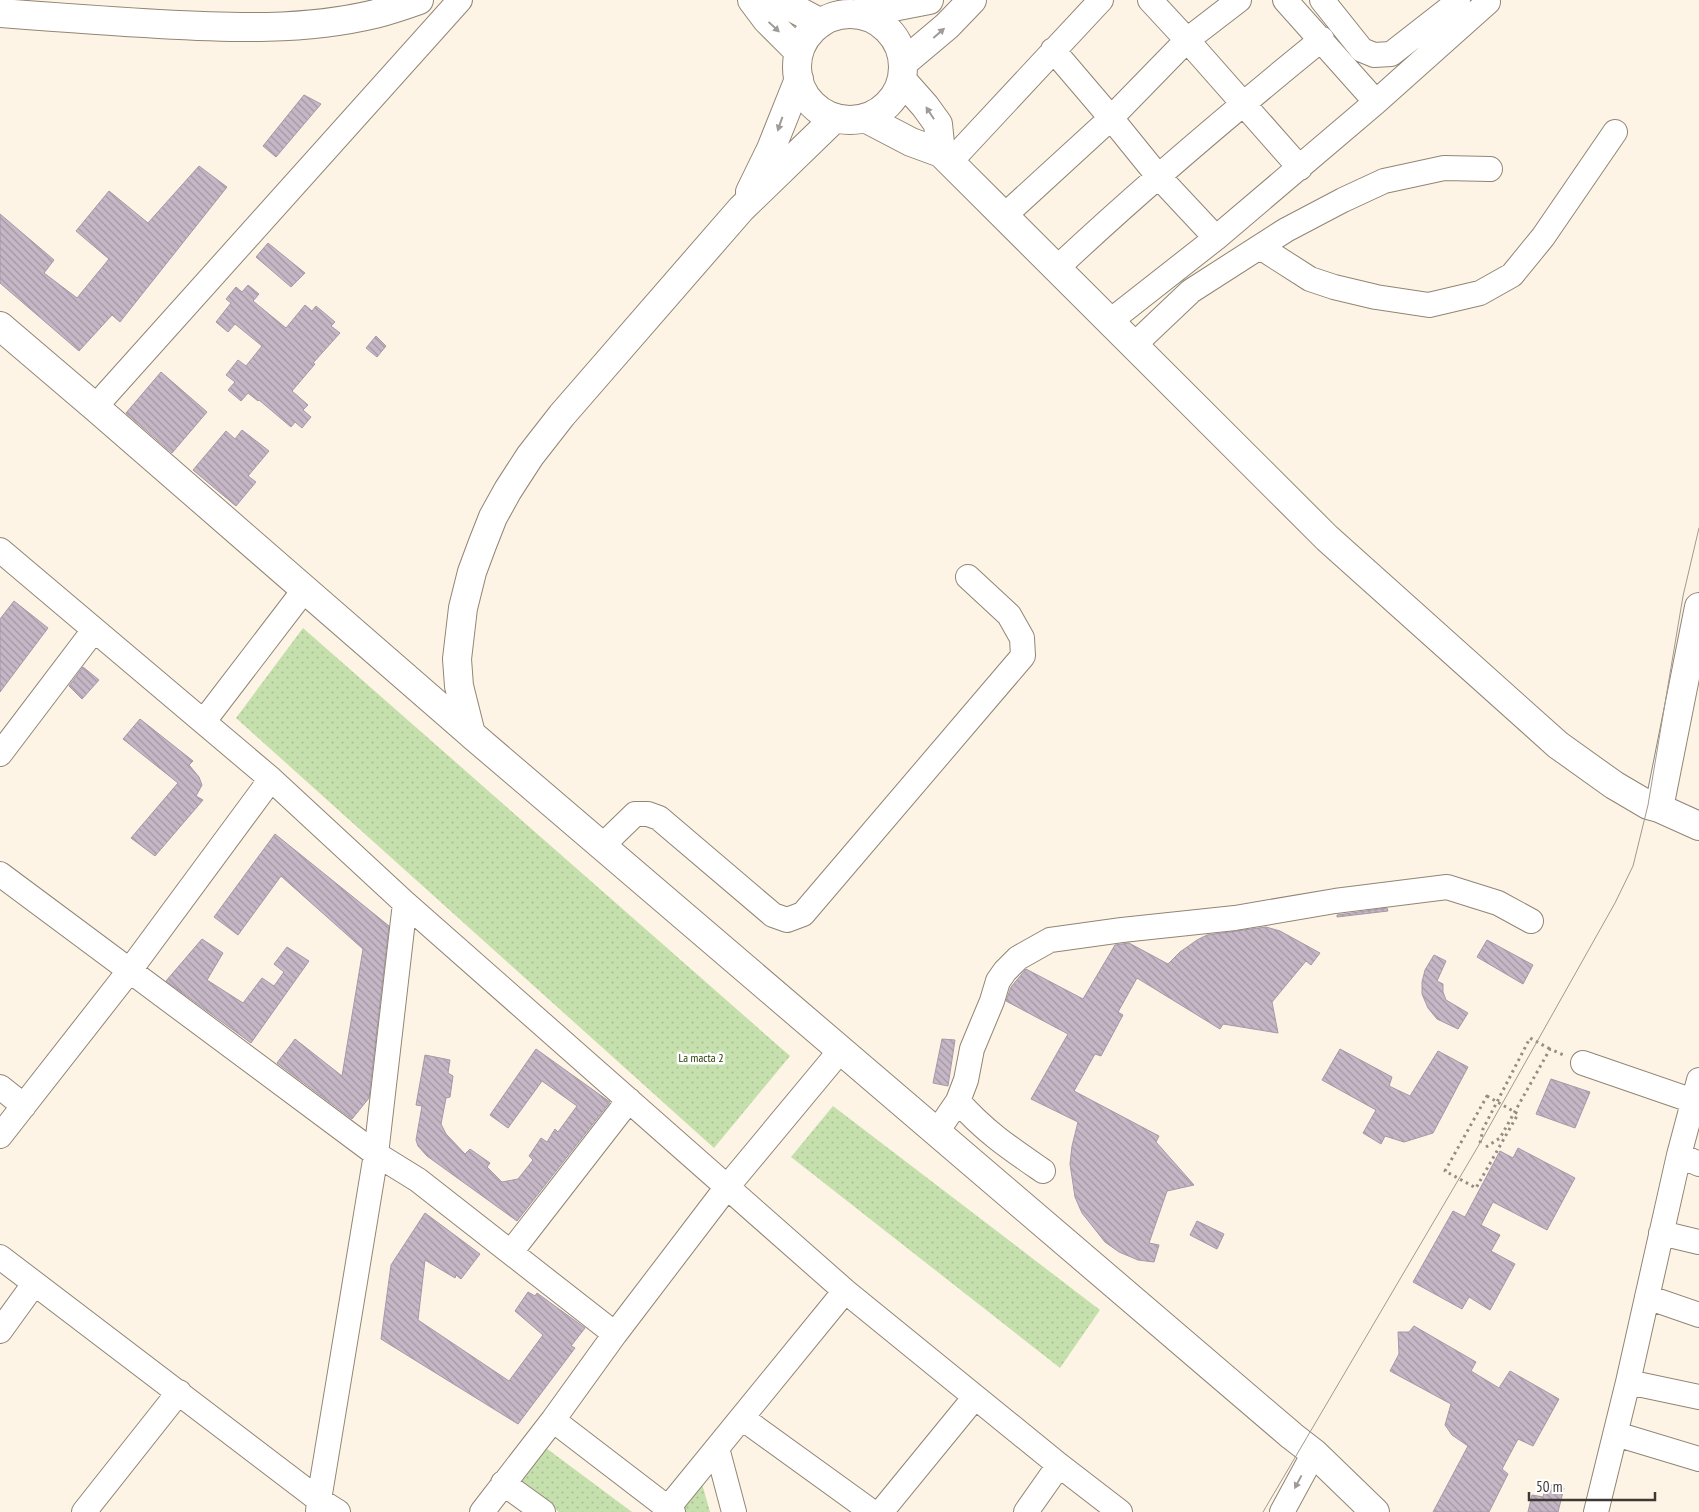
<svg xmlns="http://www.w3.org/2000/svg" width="1699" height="1512" viewBox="0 0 1699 1512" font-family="'PT Sans Narrow',sans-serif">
<defs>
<pattern id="park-dots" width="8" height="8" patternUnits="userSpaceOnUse" patternTransform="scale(1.25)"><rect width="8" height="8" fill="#c5e0ad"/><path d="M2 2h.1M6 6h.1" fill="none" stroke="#aac195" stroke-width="1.8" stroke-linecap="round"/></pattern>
<pattern id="building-back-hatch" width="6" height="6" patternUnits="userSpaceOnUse" patternTransform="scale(1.25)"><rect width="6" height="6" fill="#c6b7c7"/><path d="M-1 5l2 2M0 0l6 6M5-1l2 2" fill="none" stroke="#a296a2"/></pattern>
</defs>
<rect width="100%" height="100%" fill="#fef4e5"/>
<path fill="url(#park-dots)" d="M303 628 790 1056 714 1148 236 718Z
M833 1106 1100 1310 1060 1368 791 1157Z
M546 1448 632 1512H559L520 1483Z
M701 1480 710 1512H677Z"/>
<path fill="url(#building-back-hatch)" stroke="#a698a8" d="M304 95 321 104 276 157 263 146Z
M199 166 227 187 120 322 112 315 79 351 0 283V214L54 260 44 273 77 298 109 259 76 231 109 191 148 223Z
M268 243 305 273 291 287 256 257Z
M248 285 259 294 253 301 286 328 305 305 312 311 316 306 335 322 331 326 340 333 313 363 315 364 292 391 308 405 303 410 311 417 302 428 295 422 291 427 259 400 258 401 248 393 241 401 228 390 235 382 226 375 238 360 246 366 262 346 235 324 228 332 216 322 231 303 226 299 236 287 242 292Z
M376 336 386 346 377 357 366 348Z
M161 372 207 412 172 453 126 413Z
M242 430 269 451 248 476 256 482 236 506 193 470 226 431 235 439Z
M14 601 48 628 0 692V619Z
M83 667 99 680 82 699 69 686Z
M140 719 193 761 189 765 199 777 202 785 196 796 203 800 155 856 131 838 178 783 123 739Z
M275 834 389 926 369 1098 352 1119 277 1063 295 1039 342 1076 363 949 281 876 238 935 214 917Z
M1387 908 1388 911 1337 917V915Z
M1266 927 1280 931 1320 953 1311 965 1306 961 1272 1002 1278 1033 1223 1024 1220 1029 1137 978 1118 1012 1123 1015 1101 1056 1095 1054 1074 1091 1159 1136 1156 1142 1194 1185 1167 1191 1149 1243 1159 1245 1154 1262 1138 1260 1119 1252 1105 1242 1082 1213 1075 1197 1070 1164 1072 1146 1078 1122 1031 1099 1068 1034 1006 1001 1011 987 1026 969 1083 999 1115 945 1129 943 1168 964 1180 952 1197 940 1207 935Z
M202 939 223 953 207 980 243 1003 262 978 274 986 284 972 274 964 287 947 309 961 251 1043 166 981Z
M1487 940 1533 965 1523 984 1477 957Z
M1434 955 1446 961 1437 981 1443 984V992L1446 1000 1468 1013 1458 1029 1437 1019 1428 1008 1422 994V982L1425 970Z
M942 1039 955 1040 948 1086 933 1083Z
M536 1049 610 1102 517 1221 427 1156 418 1146 416 1140 422 1106 416 1105 425 1055 450 1060 448 1073 453 1076 450 1097 446 1098 441 1124 446 1134 465 1154 470 1149 490 1163 487 1167 502 1182 518 1179 533 1160 529 1156 541 1138 547 1142 555 1129 558 1132 577 1106 542 1081 508 1128 490 1115Z
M1340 1049 1392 1077 1389 1086 1410 1096 1438 1051 1468 1067 1433 1133 1404 1142 1385 1136 1381 1144 1363 1133 1376 1110 1322 1080Z
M1551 1079 1590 1092 1575 1128 1536 1114Z
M1518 1148 1575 1178 1547 1230 1493 1202 1481 1225 1500 1235 1491 1251 1515 1264 1490 1310 1469 1297 1462 1309 1413 1282 1453 1211 1465 1217 1500 1151 1513 1158Z
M425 1213 480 1254 461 1279 456 1275 455 1278 425 1260 418 1320 509 1381 543 1335 515 1311 528 1292 535 1296 537 1293 585 1328 571 1346 575 1348 518 1424 381 1339 391 1265Z
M1197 1221 1224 1234 1217 1249 1190 1235Z
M1414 1326 1476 1362 1471 1371 1499 1388 1510 1371 1559 1399 1533 1446 1518 1439 1502 1469 1508 1474 1489 1512H1433L1468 1446 1452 1435 1445 1425 1451 1404 1390 1371 1399 1354 1398 1332H1409Z
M1547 1484 1564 1488 1558 1512H1528L1532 1495 1543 1497Z"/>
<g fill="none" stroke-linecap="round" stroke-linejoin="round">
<defs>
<path id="minor" d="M1150 0 1187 40 1300 168
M1322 0 1362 50 1374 55 1391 54 1455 4 1458 0
M1376 102 1488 2
M950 162 1101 0
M1004 216 1111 118 1053 50
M1216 238 1158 176 1111 118 1187 40 1239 0
M1260 247 1310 279 1334 287 1376 297 1429 305 1480 293 1512 275 1543 237 1615 132
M1057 268C1142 188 1231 113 1322 39
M1109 322 1216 238 1376 102 1285 0
M1133 346 1191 291 1286 230 1343 200 1384 181 1444 168 1490 169
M95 407 460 0
M0 550 271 779 130 970 0 1136
M204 721 305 589
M0 754 94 630
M271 779 405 903 376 1154
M602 846 635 814H648L659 818 773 915 787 920 803 914 1023 656 1022 638 1009 615 968 577
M0 874 376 1154
M405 903 845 1291 1059 1465 1120 1512
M1583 1063 1699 1103
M0 1087 24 1106
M958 1101C984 1131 1011 1149 1043 1171
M936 1133 958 1101 966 1080 972 1049 992 1001 998 981 1005 971 1018 958 1050 940 1122 930 1235 918 1335 901 1447 887 1498 903 1531 921
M1679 1155 1699 1164
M1661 1233 1699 1242
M511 1252 629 1100
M0 1257 319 1500 338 1512
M1647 1297 1699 1315
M0 1331 34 1284
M1628 1382 1699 1397
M742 1418 872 1512
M553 1420 673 1512
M1616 1434 1699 1459
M717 1448 734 1512
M503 1483 543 1512
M668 1508 845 1291
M84 1512 179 1392
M318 1512 319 1500 376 1154 418 1180 615 1334
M482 1512 553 1420 615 1334 727 1187 840 1051
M881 1512 975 1397
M1026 1512 1059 1465
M1282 1512 1314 1453
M1596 1512 1628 1382 1679 1155 1699 1080"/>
<path id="major" d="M752 0 767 20 799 52
M778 0 821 23
M0 13C53 17 106 21 159 24 231 28 305 31 375 14 390 10 405 5 419 0
M857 14 929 0
M797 67a53 53 0 1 1 106 0a53 53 0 1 1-106 0Z
M903 63 947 26 972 0
M902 80 925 106 938 124 941 153
M835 118 741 209 562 415 530 456 508 490 493 517 482 545 472 572 463 608 457 659 459 686 471 734 1292 1436 1314 1453 1375 1512
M865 118 911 142 941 153 1327 538 1558 745 1614 785 1648 805 1659 808 1699 826
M750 192 771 149 799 79
M0 326 95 407 471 734
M1659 808 1699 607"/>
</defs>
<use href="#minor" stroke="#918575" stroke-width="26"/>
<use href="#major" stroke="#918575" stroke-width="30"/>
<path stroke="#958d83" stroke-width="3" stroke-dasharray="2.5 4" stroke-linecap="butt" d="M1487 1096 1518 1114 1476 1188 1445 1171Z
M1480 1143 1483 1129 1530 1038 1550 1049
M1486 1147 1500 1138 1550 1049 1566 1056"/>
<use href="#minor" stroke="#fff" stroke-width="24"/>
<use href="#major" stroke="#fff" stroke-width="28"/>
<path stroke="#a1998f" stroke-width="1" d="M1263 1512 1480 1143 1615 903 1633 866 1648 805 1683 596 1699 528"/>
</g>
<defs><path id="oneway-solid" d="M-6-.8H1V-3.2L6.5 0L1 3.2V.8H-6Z" transform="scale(1.25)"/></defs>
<g fill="#9e9c98">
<use href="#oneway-solid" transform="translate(774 27) rotate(43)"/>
<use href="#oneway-solid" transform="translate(939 33) rotate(-41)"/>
<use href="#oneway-solid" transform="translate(930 113) rotate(-123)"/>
<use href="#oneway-solid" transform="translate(780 124) rotate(109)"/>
<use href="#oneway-solid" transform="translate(1298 1482) rotate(118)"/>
</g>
<g text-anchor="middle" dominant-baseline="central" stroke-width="5" stroke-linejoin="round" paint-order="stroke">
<g font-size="12" fill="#253d02" stroke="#fff">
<text x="701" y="1057">La macta 2</text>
</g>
</g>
<path d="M1529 1492v8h126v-8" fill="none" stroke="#3e3832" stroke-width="2.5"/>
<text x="1536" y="1492" font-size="15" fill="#3e3832" stroke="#ffffff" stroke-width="4" paint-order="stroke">50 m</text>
</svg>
